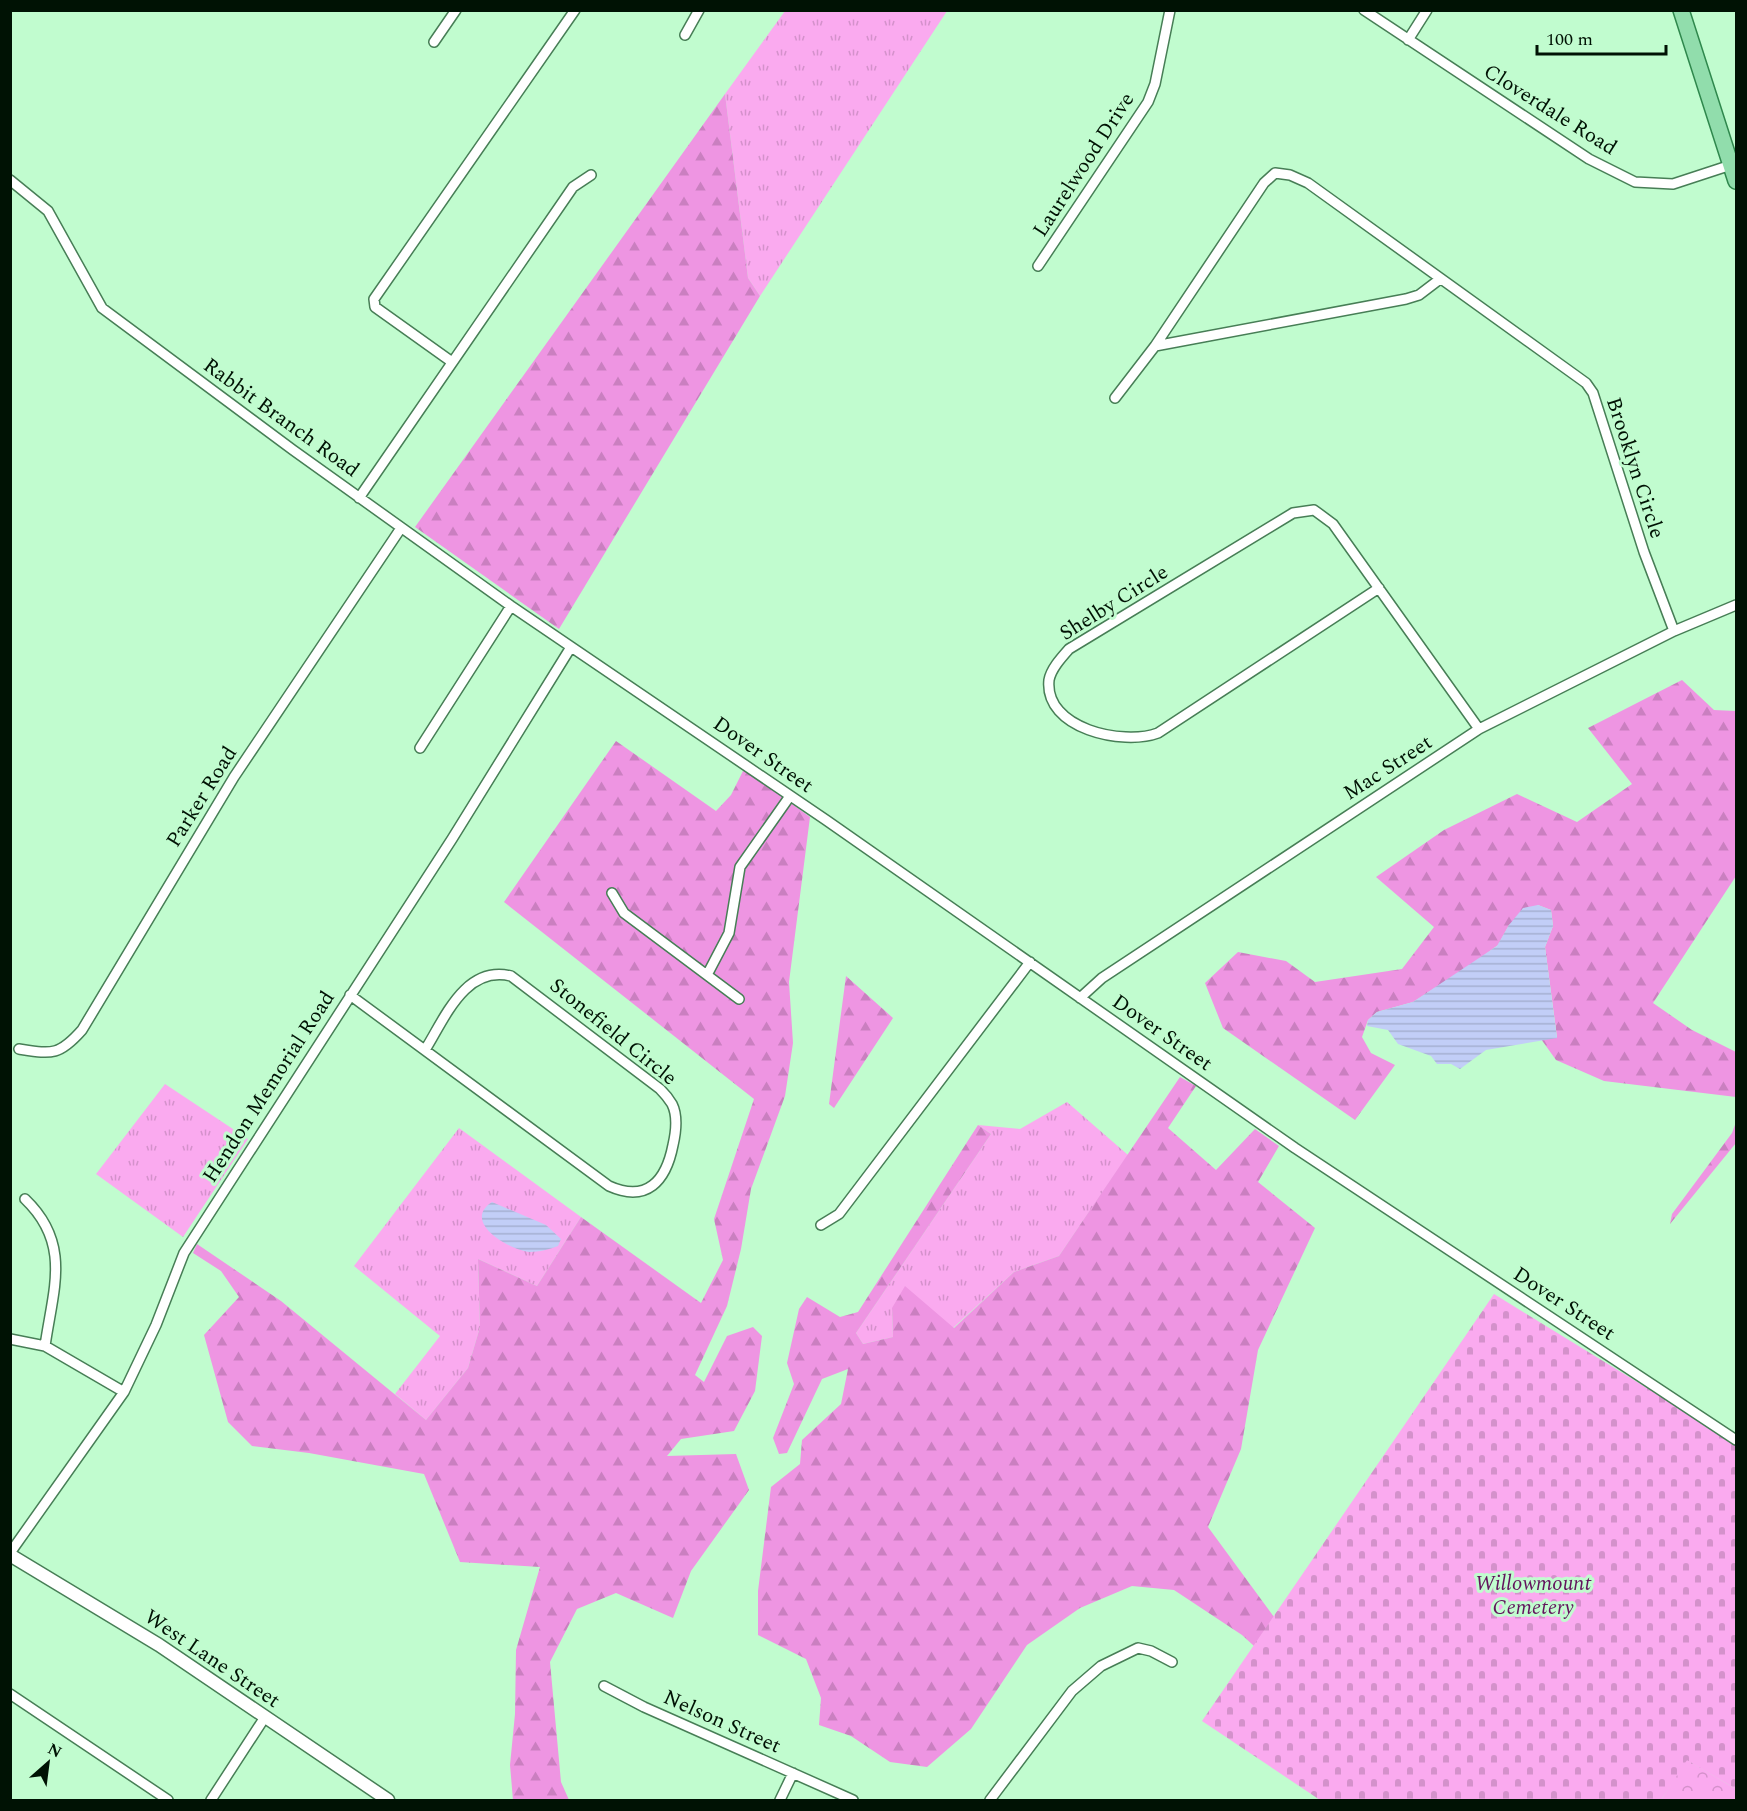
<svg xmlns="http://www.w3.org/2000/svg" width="1747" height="1811" viewBox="0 0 1747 1811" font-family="Spectral,serif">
<defs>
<pattern id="grass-tufts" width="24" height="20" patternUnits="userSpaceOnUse" patternTransform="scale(1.5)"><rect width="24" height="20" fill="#faaaef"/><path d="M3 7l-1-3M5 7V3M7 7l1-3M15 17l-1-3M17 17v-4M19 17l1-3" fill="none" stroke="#d491cb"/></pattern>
<pattern id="forest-firs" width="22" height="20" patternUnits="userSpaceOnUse" patternTransform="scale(1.5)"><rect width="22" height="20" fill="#ee95e2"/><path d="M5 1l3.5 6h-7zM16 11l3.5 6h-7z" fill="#ca7fc0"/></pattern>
<pattern id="cemetery-stones" width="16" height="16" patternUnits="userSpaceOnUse" patternTransform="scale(1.5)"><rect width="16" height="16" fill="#faaaef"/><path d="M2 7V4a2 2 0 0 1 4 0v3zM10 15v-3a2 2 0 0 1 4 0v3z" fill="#d491cb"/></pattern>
<pattern id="park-crowns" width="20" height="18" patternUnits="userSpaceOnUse" patternTransform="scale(1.5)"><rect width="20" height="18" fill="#faaaef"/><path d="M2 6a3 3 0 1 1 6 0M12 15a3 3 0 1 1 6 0" fill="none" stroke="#d491cb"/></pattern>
<pattern id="water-rules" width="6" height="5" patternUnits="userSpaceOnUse" patternTransform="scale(1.5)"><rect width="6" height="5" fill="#c2cef7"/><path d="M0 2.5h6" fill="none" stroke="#a5b0d2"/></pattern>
</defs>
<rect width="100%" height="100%" fill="#c1fccf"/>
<path fill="url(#grass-tufts)" d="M785 11H947L760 296 748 278 725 94Z
M165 1084 248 1139 183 1237 96 1174Z
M1067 1102 1128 1155 1059 1256 1014 1272 953 1328 892 1308 893 1337 863 1344 856 1333 991 1134 978 1125 1020 1129Z
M459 1128 581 1217 537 1286 478 1259 480 1327 468 1368 426 1420 395 1394 440 1336 354 1266Z"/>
<path fill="url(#forest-firs)" d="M725 94 748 278 760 296 559 629 415 527Z
M1682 680 1714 710 1736 711V876L1653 1003 1692 1030 1736 1052V1097L1604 1081 1556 1060 1541 1039 1557 1037 1545 947 1553 926 1551 910 1538 905 1509 925 1498 945 1475 962 1413 1002 1377 1012 1368 1020 1362 1037 1371 1053 1395 1065 1355 1120 1223 1028 1205 983 1238 952 1286 961 1315 982 1402 969 1434 927 1376 877 1444 830 1517 794 1577 822 1632 784 1588 728Z
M616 741 716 811 731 795 744 769 810 817 789 982 793 1043 785 1096 751 1189 741 1249 727 1306 695 1375 704 1382 727 1336 753 1327 762 1336 755 1391 734 1431 681 1439 667 1456 736 1454 749 1490 691 1571 673 1618 616 1593 577 1609 550 1662 561 1782 569 1800H513L510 1765 515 1714 516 1650 540 1567 460 1562 424 1474 309 1453 252 1446 228 1422 204 1335 239 1297 221 1271 193 1253 197 1244 281 1301 426 1420 468 1368 480 1327 478 1259 537 1286 581 1217 701 1303 723 1260 714 1219 754 1099 504 902Z
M846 976 893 1018 834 1108 829 1104Z
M1180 1077 1196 1086 1168 1128 1216 1170 1255 1129 1279 1146 1258 1182 1315 1228 1258 1350 1241 1449 1208 1527 1274 1617 1254 1646 1242 1635 1174 1590 1132 1586 1080 1608 1027 1645 971 1729 927 1767 890 1762 851 1736 819 1725 821 1698 806 1659 758 1635V1591L771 1487 800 1464 802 1440 841 1404 848 1369 822 1379 787 1453 779 1454 773 1438 794 1384 787 1363 799 1309 807 1297 840 1317 858 1312 978 1125 991 1134 856 1333 863 1344 893 1337 892 1308 905 1286 954 1328 1014 1272 1059 1256Z
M1736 1122V1143L1670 1224 1672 1214 1732 1133Z"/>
<path fill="url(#cemetery-stones)" d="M1494 1294 1691 1415 1736 1446V1789L1688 1761 1661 1800H1320L1202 1721Z"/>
<path fill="url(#park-crowns)" d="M1687 1760 1736 1789V1800H1661Z"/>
<path fill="#faaaef" d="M1727 1795 1736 1798V1800H1687L1693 1798Z"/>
<path fill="url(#water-rules)" d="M1538 905 1551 910 1553 926 1545 947 1557 1038 1486 1050 1460 1069 1451 1064H1437L1431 1056 1398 1044 1388 1030 1367 1026 1368 1020 1377 1012 1413 1002 1497 946 1509 925 1523 908Z
M492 1202 546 1225 561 1239 558 1246C551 1249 538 1252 530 1252 509 1250 461 1222 492 1202Z"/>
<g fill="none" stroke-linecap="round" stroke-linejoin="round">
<defs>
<path id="minor" d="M1364 10 1589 159 1635 182 1673 184 1731 165
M685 35 699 10
M1408 40 1427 10
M434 42 456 10
M10 180 48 211 102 308 293 450 511 606 826 820 1295 1148 1736 1440
M1038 266 1148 102 1155 84 1170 10
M1155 346 1406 299 1419 295 1440 279
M452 362 375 307 374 299 575 10
M1115 398 1155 346 1264 183 1275 173 1290 175 1308 183 1586 383 1593 393 1644 552 1674 631
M359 498 573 187 591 175
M1379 588 1158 733C1123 746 1044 729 1049 680 1051 669 1061 658 1069 649L1293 513 1314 510 1333 524 1479 729
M420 748 511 606
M612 893 624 913 739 999
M707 975 729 933 740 867 790 796
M350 995 609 1186C647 1203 666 1181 673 1145 676 1132 678 1116 672 1104 669 1099 664 1093 660 1089L511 976C465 965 445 1018 425 1050
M1080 998 1102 978 1479 729 1674 631 1736 605
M19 1049C52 1054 59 1056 82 1030L234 777 401 528
M25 1199C72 1244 53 1289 45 1346
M821 1225 839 1214 1030 962
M10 1339 45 1346 124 1392
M10 1553 124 1392 156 1325 184 1253 452 839 571 647
M604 1686 644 1707 853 1800
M10 1694 168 1800
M211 1800 265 1717
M780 1800 793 1773
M990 1800 1072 1691 1101 1666 1138 1648 1151 1651 1172 1662"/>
<path id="tertiary" d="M10 1555 159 1645 388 1800"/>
<path id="primary" d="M1681 10 1736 181"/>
</defs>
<use href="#minor" stroke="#477e56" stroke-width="12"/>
<use href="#tertiary" stroke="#477e56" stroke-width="15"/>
<use href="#primary" stroke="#2f884d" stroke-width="18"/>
<use href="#minor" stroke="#fff" stroke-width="9"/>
<use href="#tertiary" stroke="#fff" stroke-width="12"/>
<use href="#primary" stroke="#91ddac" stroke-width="15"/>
</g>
<g text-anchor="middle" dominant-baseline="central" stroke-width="6" stroke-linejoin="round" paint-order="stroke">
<g font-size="21" fill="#001204" stroke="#c1fccf">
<text transform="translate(1550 110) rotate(32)">Cloverdale Road</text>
<text transform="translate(1084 165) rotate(-57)">Laurelwood Drive</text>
<text transform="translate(281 418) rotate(36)">Rabbit Branch Road</text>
<text transform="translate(1635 468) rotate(72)">Brooklyn Circle</text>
<text transform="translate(1114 603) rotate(-32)">Shelby Circle</text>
<text transform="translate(763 755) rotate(35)">Dover Street</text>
<text transform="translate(1388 768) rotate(-33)">Mac Street</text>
<text transform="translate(202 797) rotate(-58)">Parker Road</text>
<text transform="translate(613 1032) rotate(39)">Stonefield Circle</text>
<text transform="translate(1162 1033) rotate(35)">Dover Street</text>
<text transform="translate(269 1087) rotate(-57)">Hendon Memorial Road</text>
<text transform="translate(1564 1304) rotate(33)">Dover Street</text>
<text transform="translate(212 1659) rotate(34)">West Lane Street</text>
<text transform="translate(722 1722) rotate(24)">Nelson Street</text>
</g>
<g font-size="21" font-style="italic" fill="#62135c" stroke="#c1fccf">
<text x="1533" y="1584">Willowmount<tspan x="1533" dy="24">Cemetery</tspan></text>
</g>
</g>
<rect width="1747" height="1811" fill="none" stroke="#001204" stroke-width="24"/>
<g transform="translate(48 1763) rotate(28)" stroke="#c1fccf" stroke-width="4.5" paint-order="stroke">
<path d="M0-4.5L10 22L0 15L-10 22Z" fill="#001204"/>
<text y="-9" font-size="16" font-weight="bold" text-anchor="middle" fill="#001204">N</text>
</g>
<path d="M1537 45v9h129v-9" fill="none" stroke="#001204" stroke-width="3"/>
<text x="1546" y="45" font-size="18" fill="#001204" stroke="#c1fccf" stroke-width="4.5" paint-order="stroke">100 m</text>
</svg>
